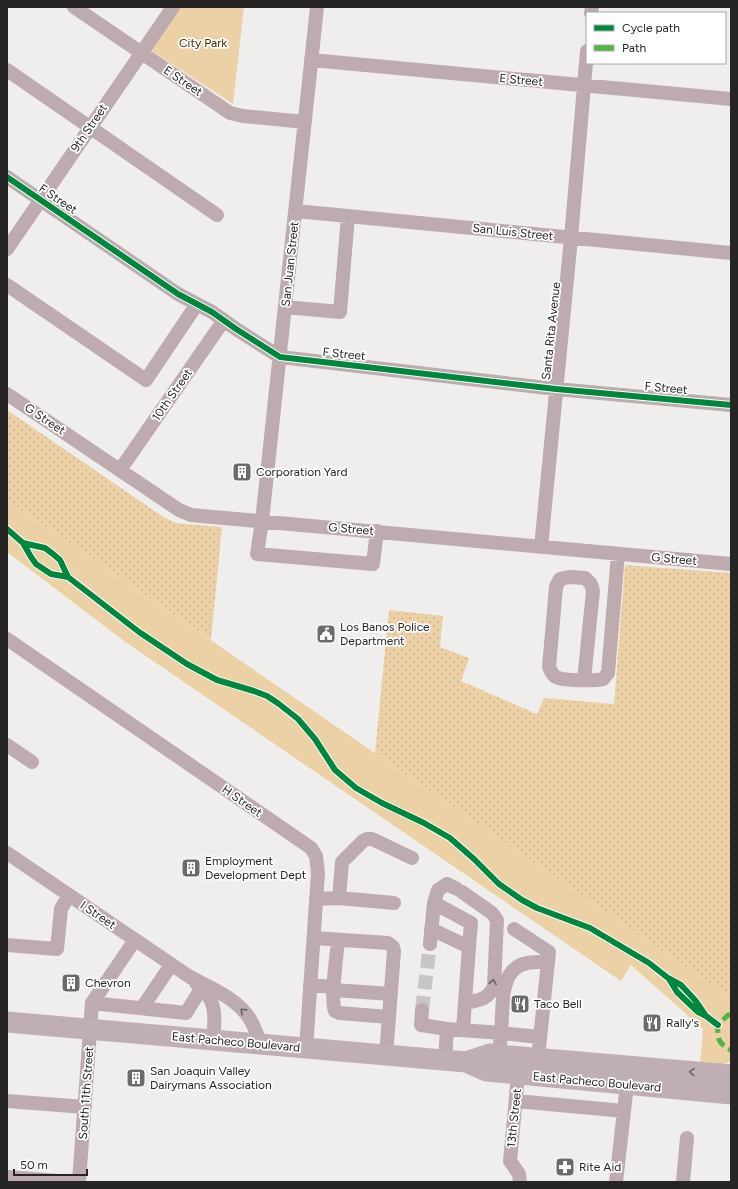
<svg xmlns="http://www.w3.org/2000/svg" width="738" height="1189" viewBox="0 0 738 1189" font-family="Figtree,sans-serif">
<defs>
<pattern id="grass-dots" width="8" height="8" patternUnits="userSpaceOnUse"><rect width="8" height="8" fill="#ecd1a6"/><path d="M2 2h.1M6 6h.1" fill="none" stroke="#cab38f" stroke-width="1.8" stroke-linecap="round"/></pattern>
</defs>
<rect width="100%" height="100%" fill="#f0eeed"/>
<path fill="url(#grass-dots)" d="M7 410 165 518 176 523 222 527 211 640 7 500Z
M625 565 731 573V998L375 753 389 610 443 616 440 647 469 658 461 681 537 714 544 698 614 704Z"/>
<path fill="#ecd1a6" d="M179 7H244L233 104 149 49Z
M7 500 731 998V1061L722 1065 700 1064 703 1029 631 965 621 981 124 641 7 552Z"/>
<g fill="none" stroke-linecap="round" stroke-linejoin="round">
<path stroke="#c8c6c5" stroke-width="14" stroke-dasharray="14 7" stroke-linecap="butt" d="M422 1010 430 944"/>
<path stroke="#beabaf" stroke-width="14" d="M74 7 230 113 243 116 305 122
M317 7 262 521 257 554 373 564 377 531
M591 13 592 7
M311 60 731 99
M7 70 217 215
M7 177 178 294 212 312 236 329 280 357 556 389 731 405
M296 211 731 253
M7 249 173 7
M7 285 146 380 197 304
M285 307 340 312 348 216
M7 394 179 510 191 515 731 564
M120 470 224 320
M541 547 571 238 587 51
M7 639 311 848 316 856 318 873 306 1049
M584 680 593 591 591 584 585 578 569 577 560 579 556 587 549 667C551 671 552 675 556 677 563 681 595 681 603 679L608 673 618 554
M7 745 32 762
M7 853 190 977C211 988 239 999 251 1021 255 1028 258 1037 261 1044
M462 892 492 913 497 920 494 986C488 1000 479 1000 465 1003
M339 898 342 862 363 841 367 839H372L412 858
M316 899 339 898 394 903
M434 903 471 923 469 947
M431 929 469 947 463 1030
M514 929 549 952 538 1058
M314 938 388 943 393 947 394 951 386 1056
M338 940C337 955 330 998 335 1011L339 1013 389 1017
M430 944 434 903 438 890 447 884 457 889
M7 945 57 949 61 909 69 895
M196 983C200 988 206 992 209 997 217 1010 214 1026 213 1040
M310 985 334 987
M334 990 391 994
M92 1003 186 1013 201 989
M142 1008 171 965
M422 1010 421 1025 447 1029
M540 1037 501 1033C504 997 497 955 548 963
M445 1061 447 1029 501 1033 499 1055
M518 1075 510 1161 519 1174 520 1182
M7 1101 85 1107
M516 1101 624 1111 616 1182
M624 1111 627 1085
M7 1177 73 1182
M79 1182 92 1003 135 940
M683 1182 687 1138"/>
<path stroke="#bfaeb4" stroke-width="21" d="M7 1022 466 1062 486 1071 731 1094
M466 1062 490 1054 499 1055 731 1075"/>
<path stroke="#56b245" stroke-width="5" stroke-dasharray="10 5" stroke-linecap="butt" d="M731 1015H728L718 1025C717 1039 718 1043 731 1050"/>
<defs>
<path id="cycleway" d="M7 177 178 294 212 312 236 329 280 357 556 389 731 405
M7 529 23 543 31 557 36 564 51 574 68 577
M23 543 45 548 53 554 60 560 68 577 139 632 187 664 217 680 254 691 267 696 279 704 298 719 315 739 335 770 356 788 382 803 424 823 450 838 474 859 499 884 522 900 537 908 590 928 649 963 668 978 681 985 695 1000 706 1016
M669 979 677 992 698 1012 706 1016 718 1025"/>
</defs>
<use href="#cycleway" stroke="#fff" stroke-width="8"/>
<use href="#cycleway" stroke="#00873e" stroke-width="6"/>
</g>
<defs><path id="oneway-chevron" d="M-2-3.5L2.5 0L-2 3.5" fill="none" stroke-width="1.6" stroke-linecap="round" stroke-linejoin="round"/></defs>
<g stroke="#6a6163">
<use href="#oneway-chevron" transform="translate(493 982) rotate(-81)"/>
<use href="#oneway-chevron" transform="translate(243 1011) rotate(-136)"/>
</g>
<use stroke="#6b6365" href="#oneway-chevron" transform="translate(692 1072) rotate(-175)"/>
<defs>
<symbol id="building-square" viewBox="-11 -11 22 22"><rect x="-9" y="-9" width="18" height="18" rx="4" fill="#6d6b6a" stroke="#fff"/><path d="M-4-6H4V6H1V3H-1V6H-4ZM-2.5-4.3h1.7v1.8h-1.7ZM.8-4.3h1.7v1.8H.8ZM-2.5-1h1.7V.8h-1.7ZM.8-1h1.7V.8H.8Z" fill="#fff"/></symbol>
<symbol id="civic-square" viewBox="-11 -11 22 22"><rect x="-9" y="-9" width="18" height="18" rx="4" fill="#6d6b6a" stroke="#fff"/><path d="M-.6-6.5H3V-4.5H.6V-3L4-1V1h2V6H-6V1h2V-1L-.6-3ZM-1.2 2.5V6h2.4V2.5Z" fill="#fff"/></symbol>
<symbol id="restaurant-square" viewBox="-11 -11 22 22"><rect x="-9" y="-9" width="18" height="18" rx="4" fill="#6d6b6a" stroke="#fff"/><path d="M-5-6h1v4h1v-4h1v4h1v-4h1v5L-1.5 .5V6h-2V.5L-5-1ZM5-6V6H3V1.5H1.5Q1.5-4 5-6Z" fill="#fff"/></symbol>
<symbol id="pharmacy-square" viewBox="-11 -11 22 22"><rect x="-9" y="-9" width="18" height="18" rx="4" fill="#6d6b6a" stroke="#fff"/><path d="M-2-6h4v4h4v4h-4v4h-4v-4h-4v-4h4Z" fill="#fff"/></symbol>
</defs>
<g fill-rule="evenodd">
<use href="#building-square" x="231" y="461" width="22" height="22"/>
<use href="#civic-square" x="315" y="623" width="22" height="22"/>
<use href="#building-square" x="180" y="857" width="22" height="22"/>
<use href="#building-square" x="60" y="972" width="22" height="22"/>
<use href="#restaurant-square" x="509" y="993" width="22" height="22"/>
<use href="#restaurant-square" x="641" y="1012" width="22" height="22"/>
<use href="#building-square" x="125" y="1067" width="22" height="22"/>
<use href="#pharmacy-square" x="554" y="1156" width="22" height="22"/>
</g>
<g text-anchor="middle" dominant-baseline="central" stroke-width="3.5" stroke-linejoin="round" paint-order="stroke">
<g font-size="12" fill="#422e07" stroke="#fff">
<text x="203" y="43">City Park</text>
</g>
<g font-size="12" fill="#262524" stroke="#fff">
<text transform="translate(521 80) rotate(5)">E Street</text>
<text transform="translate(183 81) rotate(34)">E Street</text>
<text transform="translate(89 128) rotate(-56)">9th Street</text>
<text transform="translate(58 199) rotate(34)">F Street</text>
<text transform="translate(513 232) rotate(6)">San Luis Street</text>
<text transform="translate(290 264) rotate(-84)">San Juan Street</text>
<text transform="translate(551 331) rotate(-84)">Santa Rita Avenue</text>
<text transform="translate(344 354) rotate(6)">F Street</text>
<text transform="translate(666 388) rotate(5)">F Street</text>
<text transform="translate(172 395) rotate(-55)">10th Street</text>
<text transform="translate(45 419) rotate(34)">G Street</text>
<text transform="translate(351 529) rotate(5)">G Street</text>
<text transform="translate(674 559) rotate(5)">G Street</text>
<text transform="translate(242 801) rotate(35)">H Street</text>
<text transform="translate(98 915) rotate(34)">I Street</text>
<text transform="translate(236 1042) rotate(5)">East Pacheco Boulevard</text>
<text transform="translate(597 1082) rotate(5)">East Pacheco Boulevard</text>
<text transform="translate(86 1093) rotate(-86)">South 11th Street</text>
<text transform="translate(514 1118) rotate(-84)">13th Street</text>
</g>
<g font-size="12" fill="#262524" stroke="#fff" text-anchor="start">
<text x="256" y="472">Corporation Yard</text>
<text x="340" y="627">Los Banos Police<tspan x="340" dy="14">Department</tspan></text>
<text x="205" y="861">Employment<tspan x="205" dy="14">Development Dept</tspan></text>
<text x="85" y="983">Chevron</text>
<text x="534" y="1004">Taco Bell</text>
<text x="666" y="1023">Rally's</text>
<text x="150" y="1071">San Joaquin Valley<tspan x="150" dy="14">Dairymans Association</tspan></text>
<text x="579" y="1167">Rite Aid</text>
</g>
</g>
<rect width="738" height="1189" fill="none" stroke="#262524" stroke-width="16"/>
<rect x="586" y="12" width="140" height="52" fill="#ffffff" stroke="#a8a8a7"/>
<rect x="594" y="25" width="20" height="6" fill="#00873e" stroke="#a8a8a7"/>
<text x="622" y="32" font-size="12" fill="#262524">Cycle path</text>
<rect x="594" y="45" width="20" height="6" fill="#56b245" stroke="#a8a8a7"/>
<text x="622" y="52" font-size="12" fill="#262524">Path</text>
<path d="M14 1169v6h73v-6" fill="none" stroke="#262524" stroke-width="2"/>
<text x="20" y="1169" font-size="12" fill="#262524" stroke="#ffffff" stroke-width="3" paint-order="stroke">50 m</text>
</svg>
